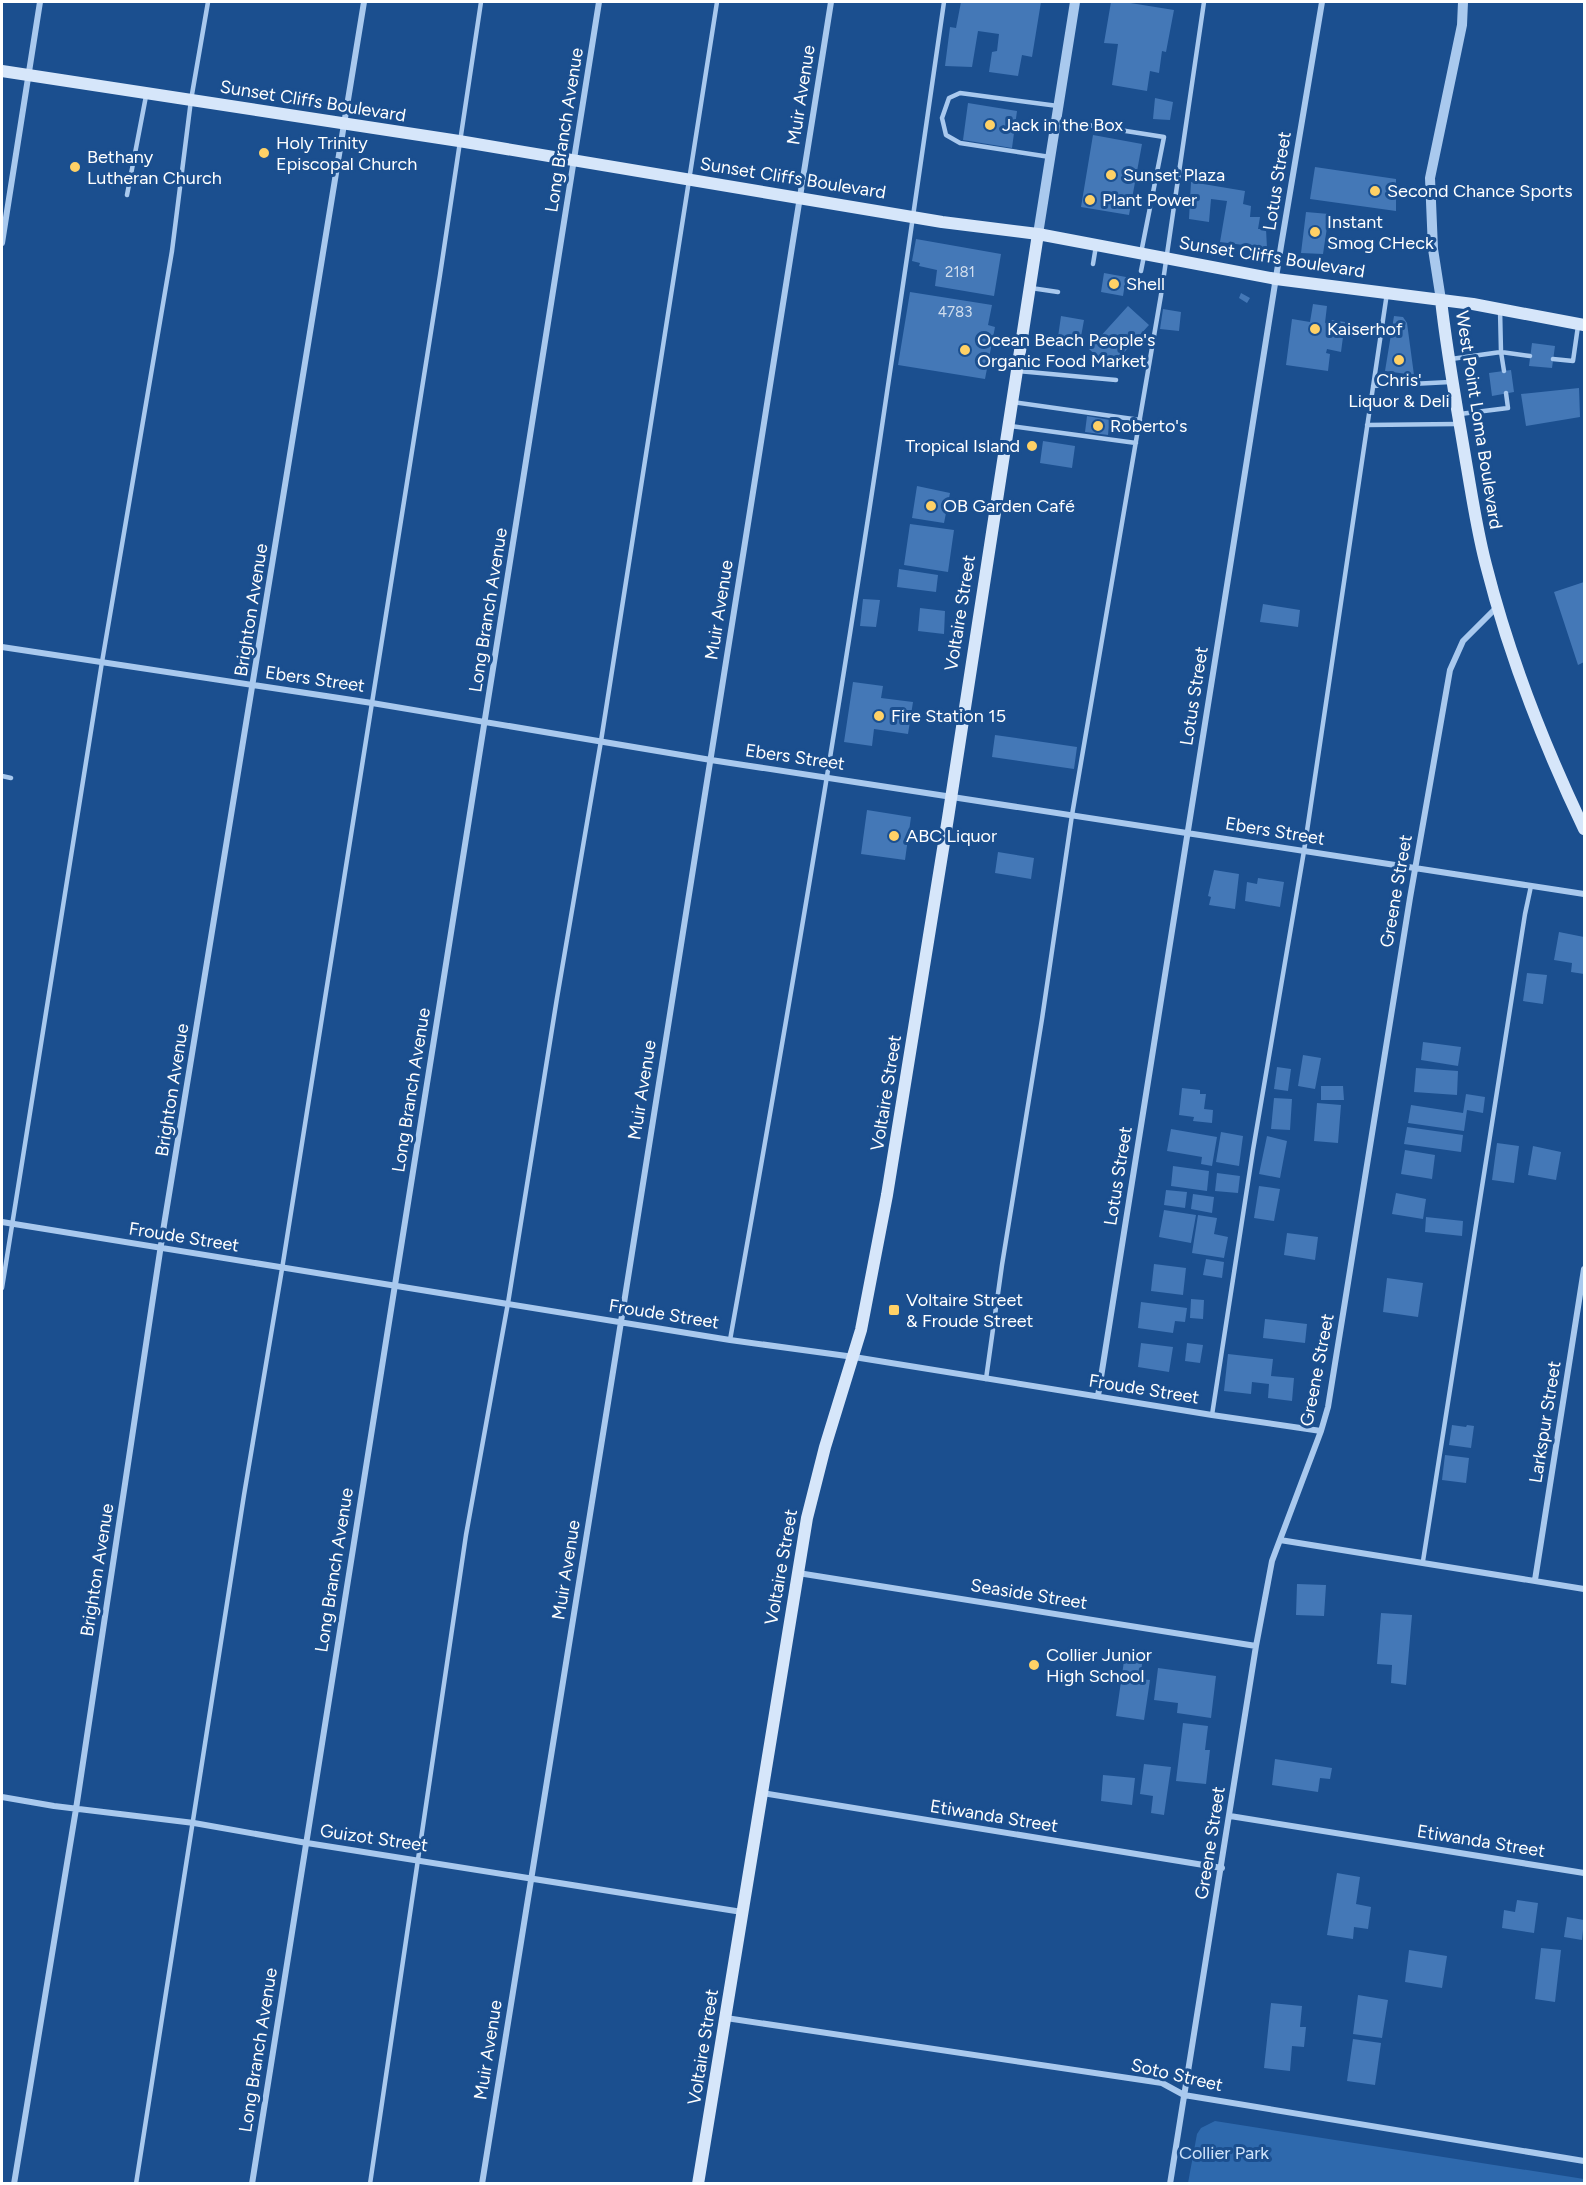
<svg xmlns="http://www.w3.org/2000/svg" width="1586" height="2185" viewBox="0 0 1586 2185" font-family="Figtree,sans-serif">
<rect width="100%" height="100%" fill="#1b4f8f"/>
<path fill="#2e69ad" d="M1215 2121 1584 2179V2183H1188L1197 2134 1201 2128Z"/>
<path fill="#4478b7" d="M961 2H1041L1032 57 1022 55 1018 76 989 72 992 52 997 51 999 34 978 31 972 67 945 66 950 27 956 28Z
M1111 2H1124L1174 10 1166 52 1162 51 1159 73 1150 71 1147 91 1112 85 1118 44 1104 43Z
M1155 98 1173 102 1170 120 1153 119Z
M968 103 1017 111 1012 148 963 140Z
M1093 135 1142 144 1129 215 1081 207Z
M1315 167 1396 179V211L1310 199Z
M1191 182 1245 191 1243 204 1251 206 1250 217H1260L1258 229H1266L1267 248 1220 242 1227 201 1211 199 1209 222 1189 219Z
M1306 212 1329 214 1323 254 1301 253Z
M916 239 1001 254 994 296 935 286 937 270 919 266 920 263 912 261Z
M1104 273 1126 277 1123 296 1101 292Z
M910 292 992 305 988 325 995 327 985 379 898 365Z
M1241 293 1250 298 1247 303 1239 298Z
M1313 304 1327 306 1325 323 1332 320 1345 322 1341 352 1327 349 1326 353 1330 354 1328 371 1286 365 1292 319 1310 322Z
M1128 306 1149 325 1110 368 1089 349Z
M1163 309 1181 312 1179 331 1160 329Z
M1061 316 1084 320 1079 348 1057 344Z
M1394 316 1403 317 1407 323 1414 375 1385 371Z
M1532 343 1555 346 1552 368 1529 366Z
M1511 370 1514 392 1492 396 1489 373Z
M1579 388 1580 417 1526 426 1521 394Z
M1087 416 1110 420 1108 435 1085 432Z
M1043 441 1075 446 1072 468 1040 463Z
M917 486 950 493 944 523 912 518Z
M910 524 954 530 948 572 904 565Z
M899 569 938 575 936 592 897 587Z
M1584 582V662L1578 665 1554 592Z
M863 599 880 600 876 627 860 626Z
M1263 604 1300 610 1298 627 1260 622Z
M920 608 945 611 944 634 918 631Z
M853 682 883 686 881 698 913 702 908 734 874 729 872 746 844 742Z
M995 735 1077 747 1074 769 992 757Z
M867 810 911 817 905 860 861 854Z
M998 852 1034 858 1031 879 995 873Z
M1214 870 1239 874 1235 909 1209 905 1211 897 1208 896Z
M1258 878 1284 882 1280 907 1245 901 1247 882 1257 884Z
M1559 932 1584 937V974L1571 972 1572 963 1554 960Z
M1527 973 1547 975 1543 1004 1523 1001Z
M1423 1042 1461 1047 1458 1066 1421 1060Z
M1303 1055 1321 1058 1315 1089 1298 1086Z
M1277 1067 1291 1069 1288 1091 1274 1089Z
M1416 1068 1458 1071 1457 1095 1414 1092Z
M1321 1086H1343L1344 1100H1321Z
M1182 1088 1200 1090V1094H1206L1204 1109 1213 1110 1212 1123 1193 1121 1194 1117 1179 1115Z
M1466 1094 1485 1097 1483 1113 1467 1110 1464 1131 1408 1123 1411 1105 1463 1113Z
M1274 1098 1292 1099 1290 1130 1271 1129Z
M1317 1103 1341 1105 1338 1143 1314 1141Z
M1407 1127 1463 1135 1461 1152 1404 1144Z
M1171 1129 1217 1137 1212 1166 1201 1164 1202 1157 1167 1151Z
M1221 1132 1243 1136 1239 1166 1216 1162Z
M1267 1136 1287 1141 1280 1178 1259 1174Z
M1497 1143 1519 1146 1514 1183 1492 1180Z
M1533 1146 1561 1152 1556 1180 1528 1175Z
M1405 1150 1435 1155 1432 1179 1401 1174Z
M1173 1166 1209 1171 1207 1191 1171 1186Z
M1217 1173 1240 1176 1238 1193 1215 1191Z
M1259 1186 1280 1189 1274 1221 1254 1218Z
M1166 1190 1187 1192 1185 1208 1164 1205Z
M1396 1193 1426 1199 1423 1219 1392 1214Z
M1193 1194 1214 1197 1212 1213 1191 1209Z
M1164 1210 1196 1215 1191 1243 1159 1237Z
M1198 1215 1217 1218 1214 1234 1228 1237 1224 1258 1192 1253Z
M1426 1217 1463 1221 1462 1236 1425 1232Z
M1287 1233 1318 1237 1315 1260 1284 1255Z
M1206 1259 1224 1262 1222 1278 1203 1275Z
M1154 1264 1186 1268 1183 1295 1151 1291Z
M1387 1278 1423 1283 1418 1317 1383 1312Z
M1191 1299 1204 1300 1203 1319 1190 1318Z
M1141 1302 1187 1308 1185 1322 1175 1321 1173 1333 1138 1328Z
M1265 1319 1307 1324 1305 1343 1263 1338Z
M1141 1343 1173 1347 1169 1372 1138 1367Z
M1187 1343 1203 1345 1200 1363 1185 1361Z
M1228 1354 1273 1359 1271 1376 1294 1378 1292 1401 1268 1398 1269 1384 1252 1382 1251 1394 1224 1391Z
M1452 1425 1466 1427 1467 1425 1474 1426 1471 1448 1449 1445Z
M1445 1455 1469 1458 1466 1483 1442 1480Z
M1297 1584 1326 1585 1324 1616 1296 1615Z
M1381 1613 1412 1615 1406 1685 1391 1683 1392 1665 1377 1664Z
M1125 1654 1143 1657 1140 1679 1150 1680 1144 1720 1116 1716Z
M1158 1668 1216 1676 1211 1718 1177 1713 1178 1703 1154 1700Z
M1183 1723 1208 1726 1205 1750H1210L1206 1784 1176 1781Z
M1275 1759 1332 1768 1330 1779 1320 1778 1318 1792 1272 1785Z
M1144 1764 1171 1767 1164 1815 1151 1813 1153 1796 1140 1794Z
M1103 1775 1135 1778 1132 1805 1101 1801Z
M1337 1873 1360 1877 1356 1904 1371 1907 1368 1929 1354 1927 1353 1939 1327 1935Z
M1517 1900 1538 1903 1534 1933 1502 1928 1504 1910 1515 1912Z
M1567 1917 1584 1920 1582 1940 1564 1937Z
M1541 1948 1561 1950 1555 2002 1535 1999Z
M1409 1950 1447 1956 1442 1988 1405 1982Z
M1358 1995 1388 2000 1382 2038 1353 2034Z
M1271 2003 1302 2006 1300 2027H1306L1304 2047 1292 2046 1290 2071 1264 2068Z
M1353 2039 1381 2043 1375 2085 1347 2081Z"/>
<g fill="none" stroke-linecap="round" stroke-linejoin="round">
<path stroke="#a9c9ee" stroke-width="4.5" d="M1056 120 1164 137 1141 253
M1050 157 960 143 946 135 942 118 949 98 960 93 1058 106
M127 195 146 96
M1093 264 1096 246
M1141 271 1144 256
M1031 288 1058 292
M1451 359 1501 352 1500 309
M1553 359 1573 361 1578 326
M1018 371 1116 380
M1504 371 1501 352 1530 356
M1373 386 1450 382
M1012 402 1140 420
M1460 414 1508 408 1506 393
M1367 425 1457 424
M1010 426 1136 443
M2 776 11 778
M2 1288 102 662 172 251 191 100 208 2
M730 1340C783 1045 833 750 878 453 901 303 922 152 944 2
M986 1379 1002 1265 1042 1019 1072 815 1161 295 1204 2
M1212 1415 1253 1150 1304 851 1387 293
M1423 1561 1525 914 1531 886
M136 2184 244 1495 282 1269 440 275 481 2
M370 2184 466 1535 508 1303 557 998 601 741 717 2"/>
<path stroke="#a9c9ee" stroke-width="6" d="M2 243 40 2
M2 647 372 703 711 760 1584 894
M2 1222 730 1340 854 1357 1212 1415 1321 1431
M1098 1396 1281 246 1322 2
M1280 1540 1584 1589
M798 1573 1256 1646
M1535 1580 1584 1269
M762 1793 1222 1868
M2 1797 54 1806 194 1823 307 1843 742 1912
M1230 1816 1584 1873
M726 2018 1162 2083 1184 2095 1584 2161
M14 2184 76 1809 164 1225 364 2
M252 2184 599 2
M482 2184 617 1347 831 2
M1170 2184 1256 1646 1272 1561 1321 1431 1328 1407 1410 898 1450 670 1463 641 1497 607"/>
<path stroke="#a9c9ee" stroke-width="10" d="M1038 234 1075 2
M1441 300 1433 249 1430 178 1462 25 1463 2"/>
<path stroke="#d6e6fa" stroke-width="12" d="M2 71 459 141 942 222 1038 234 1276 279 1473 304 1584 325
M1441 300C1447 354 1457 408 1466 462 1472 496 1477 531 1486 565 1509 656 1544 745 1584 829
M698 2184 807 1518 825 1447 861 1330 887 1195 948 818 1038 234"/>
</g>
<g fill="#ffd166" stroke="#1b4f8f" stroke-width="2">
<circle cx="990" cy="125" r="6"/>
<circle cx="264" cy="153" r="6"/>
<circle cx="75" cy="167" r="6"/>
<circle cx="1111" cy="175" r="6"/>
<circle cx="1375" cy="191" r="6"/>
<circle cx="1090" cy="200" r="6"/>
<circle cx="1315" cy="232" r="6"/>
<circle cx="1114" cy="284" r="6"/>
<circle cx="1315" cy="329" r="6"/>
<circle cx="965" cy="350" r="6"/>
<circle cx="1399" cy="360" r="6"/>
<circle cx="1098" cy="426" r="6"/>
<circle cx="1032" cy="446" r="6"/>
<circle cx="931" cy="506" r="6"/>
<circle cx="879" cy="716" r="6"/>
<circle cx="894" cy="836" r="6"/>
<rect x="888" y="1304" width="12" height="12" rx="3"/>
<circle cx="1034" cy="1665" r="6"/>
</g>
<g text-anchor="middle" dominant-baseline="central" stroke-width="6" stroke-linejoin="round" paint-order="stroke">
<g font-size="15" fill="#d0dded">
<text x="960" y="272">2181</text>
<text x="955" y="312">4783</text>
</g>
<g font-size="18" fill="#fff" stroke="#1b4f8f">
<text transform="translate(801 95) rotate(-81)">Muir Avenue</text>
<text transform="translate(313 101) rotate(9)">Sunset Cliffs Boulevard</text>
<text transform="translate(564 130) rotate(-81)">Long Branch Avenue</text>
<text transform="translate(793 178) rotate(9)">Sunset Cliffs Boulevard</text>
<text transform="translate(1277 181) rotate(-81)">Lotus Street</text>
<text transform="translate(1272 257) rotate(9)">Sunset Cliffs Boulevard</text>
<text transform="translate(1479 420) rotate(81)">West Point Loma Boulevard</text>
<text transform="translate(251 610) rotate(-81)">Brighton Avenue</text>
<text transform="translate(488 610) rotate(-81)">Long Branch Avenue</text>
<text transform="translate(719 610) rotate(-81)">Muir Avenue</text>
<text transform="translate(960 613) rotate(-81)">Voltaire Street</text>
<text transform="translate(315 679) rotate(8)">Ebers Street</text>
<text transform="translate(1194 696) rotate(-81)">Lotus Street</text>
<text transform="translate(795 757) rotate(8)">Ebers Street</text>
<text transform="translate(1275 831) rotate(9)">Ebers Street</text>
<text transform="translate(1396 891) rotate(-80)">Greene Street</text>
<text transform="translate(172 1090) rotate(-81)">Brighton Avenue</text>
<text transform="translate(411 1090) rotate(-81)">Long Branch Avenue</text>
<text transform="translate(642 1090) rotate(-81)">Muir Avenue</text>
<text transform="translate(886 1093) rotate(-81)">Voltaire Street</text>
<text transform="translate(1118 1176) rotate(-81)">Lotus Street</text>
<text transform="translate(184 1237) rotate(9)">Froude Street</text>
<text transform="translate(664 1314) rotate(9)">Froude Street</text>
<text transform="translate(1317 1370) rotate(-79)">Greene Street</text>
<text transform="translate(1144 1389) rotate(9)">Froude Street</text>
<text transform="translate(1545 1422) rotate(-81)">Larkspur Street</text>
<text transform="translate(781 1567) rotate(-80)">Voltaire Street</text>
<text transform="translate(97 1570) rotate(-81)">Brighton Avenue</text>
<text transform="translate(334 1570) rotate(-81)">Long Branch Avenue</text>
<text transform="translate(566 1570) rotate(-81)">Muir Avenue</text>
<text transform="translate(1029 1594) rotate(9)">Seaside Street</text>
<text transform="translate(994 1816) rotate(9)">Etiwanda Street</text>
<text transform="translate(374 1838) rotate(8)">Guizot Street</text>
<text transform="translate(1481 1841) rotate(9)">Etiwanda Street</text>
<text transform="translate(1210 1843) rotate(-81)">Greene Street</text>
<text transform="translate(703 2047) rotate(-81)">Voltaire Street</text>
<text transform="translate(258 2050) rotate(-81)">Long Branch Avenue</text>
<text transform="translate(488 2050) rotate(-81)">Muir Avenue</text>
<text transform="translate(1177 2075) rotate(13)">Soto Street</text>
</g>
<g font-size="18" fill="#fff" stroke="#1b4f8f" text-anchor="start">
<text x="1002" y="125">Jack in the Box</text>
<text x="276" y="143">Holy Trinity<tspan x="276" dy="21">Episcopal Church</tspan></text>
<text x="87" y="157">Bethany<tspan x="87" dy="21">Lutheran Church</tspan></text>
<text x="1123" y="175">Sunset Plaza</text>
<text x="1387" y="191">Second Chance Sports</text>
<text x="1102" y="200">Plant Power</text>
<text x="1327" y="222">Instant<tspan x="1327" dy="21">Smog CHeck</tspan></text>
<text x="1126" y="284">Shell</text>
<text x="1327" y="329">Kaiserhof</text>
<text x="977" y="340">Ocean Beach People's<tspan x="977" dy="21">Organic Food Market</tspan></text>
<text x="1399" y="380" text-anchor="middle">Chris'<tspan x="1399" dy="21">Liquor &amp; Deli</tspan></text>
<text x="1110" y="426">Roberto's</text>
<text x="1020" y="446" text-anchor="end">Tropical Island</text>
<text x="943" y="506">OB Garden Café</text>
<text x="891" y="716">Fire Station 15</text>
<text x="906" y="836">ABC Liquor</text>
<text x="906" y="1300">Voltaire Street<tspan x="906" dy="21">&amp; Froude Street</tspan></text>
<text x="1046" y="1655">Collier Junior<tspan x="1046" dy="21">High School</tspan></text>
</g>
<g font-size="18" fill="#cfe3fa" stroke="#1b4f8f">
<text x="1224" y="2153">Collier Park</text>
</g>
</g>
<rect width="1586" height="2185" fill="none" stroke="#ffffff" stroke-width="6"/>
</svg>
